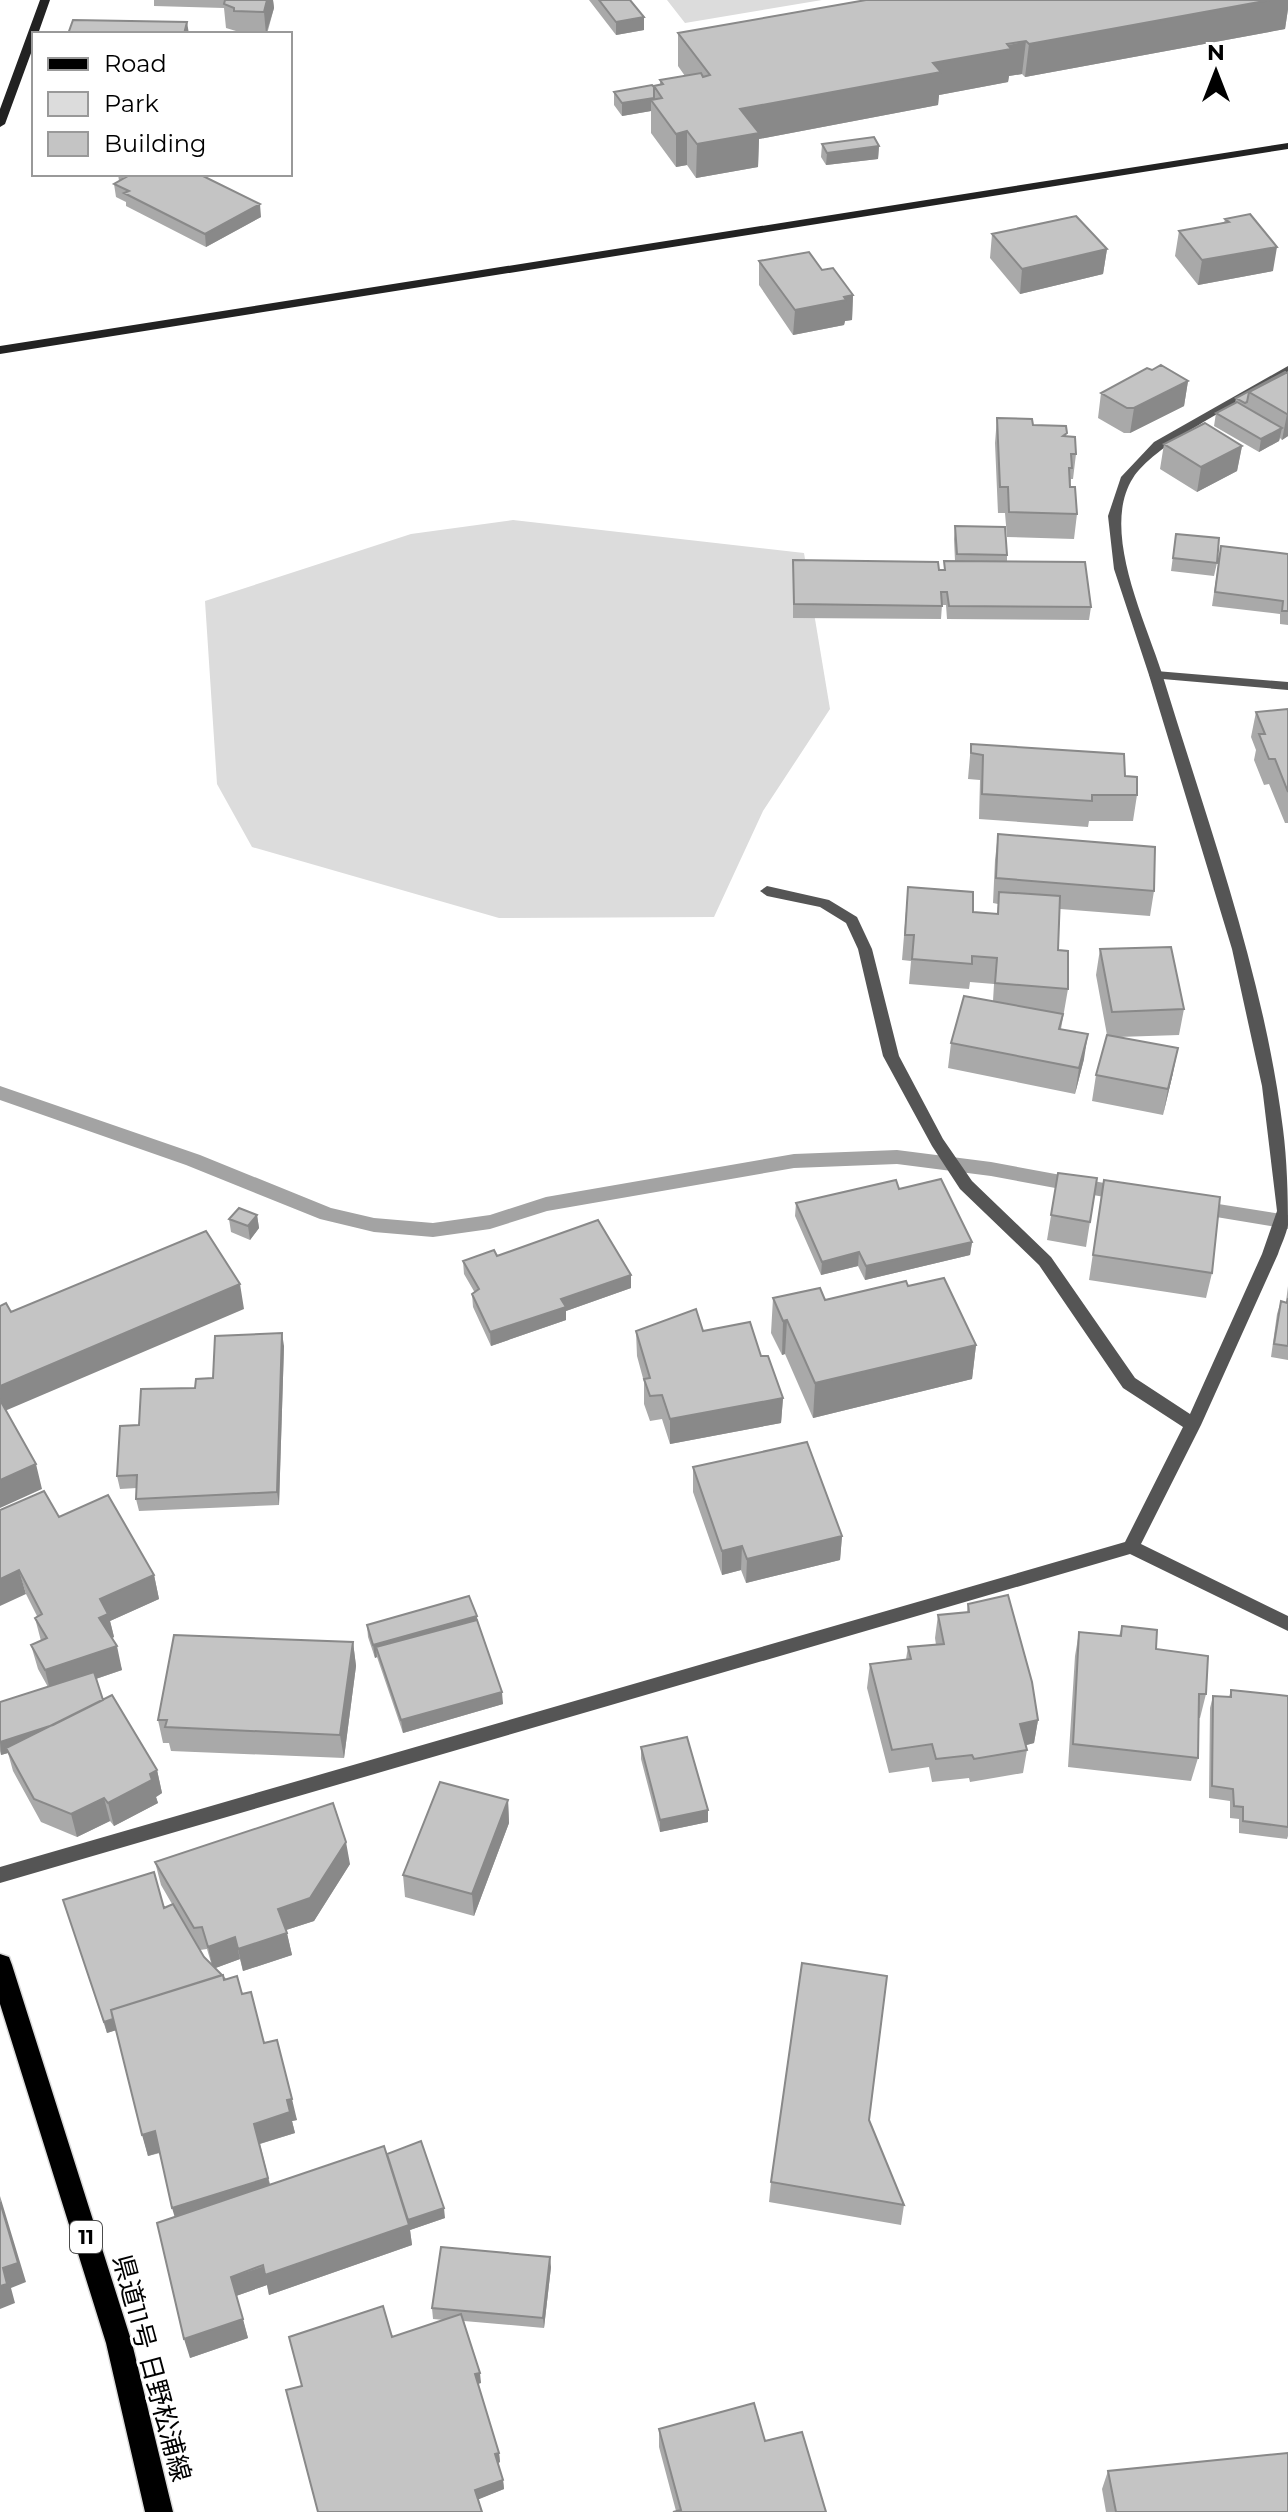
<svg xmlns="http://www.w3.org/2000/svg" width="1288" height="2512" viewBox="0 0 1288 2512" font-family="Montserrat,'Noto Sans JP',sans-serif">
<rect width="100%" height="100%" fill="#fff"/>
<path fill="#dcdcdc" d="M667 0H822L685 23Z
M513 520 804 553 830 709 763 811 714 917 499 918 252 847 217 784 205 601 411 534Z"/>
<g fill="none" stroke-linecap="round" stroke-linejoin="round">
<path fill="#a3a3a3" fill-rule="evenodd" d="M0 1086 200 1155 331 1208 374 1218 433 1223 490 1215 546 1197 794 1154 897 1150 991 1162 1126 1187 1133 1189 1136 1194 1133 1199 1126 1201 991 1176 897 1164 794 1168 547 1211 490 1229 433 1237 374 1232 320 1219 186 1165 0 1100Z
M1193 1200 1288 1215V1229L1186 1212 1183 1207 1186 1202Z"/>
<defs>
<path id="primary" d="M0 1954 9 1957 12 1965 132 2343 173 2512H145L106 2343 0 2004Z"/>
</defs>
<use href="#primary" stroke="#dbdbdb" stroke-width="3"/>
<path fill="#555" fill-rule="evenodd" d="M1156 671 1288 682V690L1151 678 1149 675Z"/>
<path fill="#555" fill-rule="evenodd" d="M1288 366V375C1248 398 1156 442 1133 478 1099 531 1148 626 1164 680 1209 827 1264 976 1283 1129 1287 1160 1288 1195 1288 1225 1286 1235 1281 1245 1278 1254L1201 1425 1141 1544 1288 1616V1631L1130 1554 0 1883V1867L1125 1542 1183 1427 1123 1388 1039 1265 960 1189 932 1146 883 1056 858 949 846 923 820 907 767 896 760 891 767 886 829 900 857 917 872 949 899 1056 943 1139 972 1181 1051 1257 1135 1378 1190 1414 1262 1254 1277 1211 1262 1086 1232 949 1149 675 1114 569 1108 516 1121 477 1154 442Z"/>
<path fill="#222" fill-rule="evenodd" d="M40 0H50L38 34H34V45L5 124 0 127V109Z
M1288 143V149L0 354V346Z"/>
<use href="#primary" fill="#000" fill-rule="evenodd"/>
</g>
<path fill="#a9a9a9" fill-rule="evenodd" d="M154 0H273L274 8 267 34H236V31L226 28 224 8 154 6Z
M589 0H630L644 30 616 35Z
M1288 0V9L1285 29 1025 77 1022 74 1009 76 1008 82 939 95 938 105 759 139 758 167 696 178 687 165 676 167 651 133V111L622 116 614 105V92L654 87 660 84V80L685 76 678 66V33Z
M822 144 879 146 878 159 826 165 821 157Z
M118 174H199L261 217 206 247 126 206V202L116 197 114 184 119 181Z
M1225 219 1273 271 1198 285 1175 256 1179 231 1224 223Z
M992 234 1107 249 1103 274 1020 294 990 258Z
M759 261 822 270 853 295 852 320 845 321 844 325 793 335 759 285Z
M1152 370 1188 381 1184 406 1130 433H1124L1098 418 1101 393Z
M1288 372V436L1282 440 1280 438 1279 441 1259 452 1214 426 1216 413 1235 403 1236 398Z
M997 418 1033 425 1066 436 1076 454 1073 479H1071L1070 487 1077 514 1074 539 1007 537 1005 513H998L995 443Z
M1164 444 1242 446 1237 471 1197 492 1160 469Z
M955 526 1007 555V561L1091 607 1089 620 947 619 946 605H942L941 619 793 618V560L944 570V561H955L954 539Z
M1176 534 1217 563 1214 576 1171 571Z
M1221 546 1288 554V625L1280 624V614L1212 606Z
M1288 709V823H1285L1269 784 1264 785 1254 760 1256 750 1251 737 1256 712Z
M971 744 1125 776 1137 795 1133 821H1089L1088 827 979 819 980 780 968 779Z
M998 834 1154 891 1150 916 1060 909 1058 950 1068 989 1061 1029 1084 1059 1075 1094 948 1068 951 1043 993 1001 994 984 970 982 969 989 909 984 911 961 902 960 908 887 973 912 997 914 998 904 993 903 995 860Z
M1100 949 1184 1009 1179 1035 1118 1037 1173 1073 1163 1115 1092 1101 1096 1075 1107 1035 1096 975Z
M1058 1173 1097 1178 1086 1247 1047 1240Z
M1104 1180 1212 1273 1206 1298 1089 1280Z
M899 1189 972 1242 970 1255 865 1280 858 1266 821 1275 795 1216 796 1203Z
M257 1215 259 1228 250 1240 231 1232 229 1219Z
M497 1256 631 1288 566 1311V1320L491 1346 473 1307 472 1294 475 1293 464 1274 463 1261Z
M908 1286 976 1345 972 1379 813 1418 785 1354 782 1355 771 1333 773 1298 825 1300Z
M1288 1286V1360L1271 1357 1277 1314 1281 1301 1286 1302Z
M636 1331H703L761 1356 783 1398 781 1423 670 1444 662 1419 650 1421 644 1404V1382L637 1356Z
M284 1346 279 1505 139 1511 136 1499 137 1488 120 1489 117 1476 139 1425 195 1388 213 1378Z
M693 1467 842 1536 840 1560 746 1583 741 1570 722 1575 693 1492Z
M0 1510 59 1517 154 1575 159 1599 110 1621 114 1637 112 1638 122 1670 96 1679 103 1700 157 1770 162 1793 156 1797 158 1803 114 1826 110 1821 77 1837 41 1822 13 1771 8 1753 1 1755 0 1751V1702L48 1687 38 1669 31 1645 41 1641 35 1618 37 1616 26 1594Z
M968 1604 1038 1720 1034 1743 1026 1745 1027 1750 1023 1773 970 1782 969 1778 932 1782 929 1767 889 1773 867 1688 870 1664 906 1659 908 1647 936 1645 935 1638 938 1615 967 1612Z
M477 1621 503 1704 403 1733 377 1657 375 1658 368 1637 367 1625Z
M1122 1626 1156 1649 1206 1694 1200 1718H1198V1758L1191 1781 1068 1767 1075 1656 1079 1632 1119 1636Z
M353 1642 356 1666 344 1758 171 1751 169 1743H163L158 1720Z
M1231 1690 1288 1696V1836L1287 1839 1239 1833V1819L1230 1818V1801L1209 1798 1210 1708 1213 1696 1229 1697Z
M641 1747 708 1822 660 1832 641 1759Z
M508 1800 509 1823 474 1916 405 1897 403 1875Z
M155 1862 350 1864 314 1921 286 1930 292 1955 243 1971 240 1959 215 1968 242 1994 264 2043 297 2120 292 2121 295 2133 260 2144 270 2184 387 2154 445 2218 410 2230 412 2245 269 2295 267 2285 236 2296 248 2338 190 2358 175 2216 160 2153 148 2156 116 2030 107 2033 63 1900 164 1908 172 1904 161 1885ZM207 1949 212 1966 204 1957 200 1950Z
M869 2120 904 2205 901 2225 769 2202 771 2182Z
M551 2267 544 2328 464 2321 481 2383 478 2384 499 2453 500 2462 498 2463 503 2480 504 2489 478 2499 302 2386 392 2337 444 2320 433 2319 432 2308Z
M659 2429 765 2441 826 2512 676 2511 659 2447Z
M1108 2471 1288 2512H1106L1102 2489Z"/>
<path fill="#898989" d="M267 0H273L274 8 266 34 264 12Z
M1258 0H1288V9L1285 29 1025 77 1029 44Z
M644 17V30L616 35V22Z
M187 22 189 34H184Z
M1026 41 1022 74 1009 76 1008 82 939 95 938 105 759 139 758 167 696 178 697 144 740 109Z
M654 98V103L651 100V111L622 116V103Z
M687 131V165L676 167V134Z
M879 146 878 159 826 165 827 153Z
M260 204 261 217 206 247 205 234Z
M1277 247 1273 271 1198 285 1202 260Z
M1107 249 1103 274 1020 294 1022 269Z
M853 295 852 320 845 321 844 325 793 335 795 310Z
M1188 381 1184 406 1130 433 1134 408Z
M1287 414H1288V436L1282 440Z
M1282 428 1279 441 1259 452 1261 439Z
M1242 446 1237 471 1197 492 1201 467Z
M1088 1034 1084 1059 1075 1094 1079 1068Z
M1178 1048 1173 1073 1163 1115 1168 1089Z
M257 1215 259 1228 250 1240 248 1226Z
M972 1242 970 1255 865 1280 866 1266Z
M859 1252 858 1266 821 1275 822 1262Z
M631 1275V1288L566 1311V1320L491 1346 490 1332 561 1299Z
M240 1284 244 1309 0 1413V1386Z
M787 1320 785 1354 782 1355 783 1321Z
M282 1333 284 1346 279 1505 277 1492Z
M976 1345 972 1379 813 1418 815 1383Z
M783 1398 781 1423 670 1444V1419Z
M36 1464 42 1489 0 1508V1480Z
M842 1536 840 1560 746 1583 747 1559Z
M742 1546 741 1570 722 1575V1551Z
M19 1570 26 1594 0 1606V1579Z
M154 1575 159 1599 110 1621 114 1637 105 1641 99 1618 100 1599Z
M477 1616 478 1628 376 1647 377 1657 375 1658 373 1645Z
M353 1642 356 1666 344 1758 340 1735Z
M117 1646 122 1670 51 1694 45 1670Z
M502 1692 503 1704 403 1733 401 1720Z
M105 1708 6 1748 8 1753 1 1755 0 1742Z
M1038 1720 1034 1743 1016 1748 1020 1724Z
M157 1770 162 1793 156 1797 158 1803 114 1826 108 1803Z
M104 1798 110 1821 77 1837 71 1814Z
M508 1800 509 1823 474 1916 472 1894Z
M708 1810V1822L660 1832V1820Z
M346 1842 350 1864 314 1921 283 1931 278 1909Z
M287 1933 292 1955 243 1971 238 1949Z
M235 1937 240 1959 213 1969 208 1947Z
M225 1984 227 1996 107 2033 104 2022Z
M292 2099 297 2120 292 2121 295 2133 259 2144 254 2124 287 2100Z
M155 2131 161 2152 148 2156 142 2135Z
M268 2178 273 2198 178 2228 172 2208Z
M0 2196 26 2282 11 2288 15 2303 0 2309V2286L3 2268Z
M444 2208 445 2218 410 2230 412 2245 269 2295 267 2285 236 2296 231 2277Z
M550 2257 551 2267 544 2328 543 2318Z
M243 2319 248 2338 190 2358 184 2339Z
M480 2373 481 2383 476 2384 475 2374Z
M499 2453 500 2462 496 2464 495 2454Z
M503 2480 504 2489 477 2500 475 2490Z"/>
<path fill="#c4c4c4" stroke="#898989" stroke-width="2" d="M225 0H267L264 12 234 11V8L224 4Z
M599 0H630L644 17 616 22Z
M866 0H1270L1029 44 1026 41 1007 44 1011 49 933 63 941 72 740 109 759 133 697 144 687 131 676 134 651 100 662 98 654 86 663 84 660 80 701 73 703 77 710 75 678 33Z
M73 20 187 22 184 34H68Z
M652 85 654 87V98L622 103 614 92Z
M874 137 879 146 827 153 822 144Z
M120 174H199L260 204 205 234 124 193 129 191 114 184 126 177Z
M1250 214 1277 247 1202 260 1179 231 1229 222 1225 219Z
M1076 216 1107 249 1022 269 992 234Z
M809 252 822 270 833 268 853 295 844 297 846 300 795 310 759 261Z
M1161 365 1188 381 1134 408H1127L1101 393 1147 368 1152 370Z
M1285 372H1286L1249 392 1247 402 1245 403 1236 398Z
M1288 372V414H1287L1249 392Z
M1237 402 1282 428 1261 439 1216 413Z
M997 418 1032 419 1033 425 1066 426 1067 433 1063 436 1075 437 1076 454H1071L1072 468H1069L1070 487H1075L1077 514 1009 512 1008 487H1000Z
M1205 423 1242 446 1201 467 1164 444Z
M955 526 1005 527 1007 555 957 554Z
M1176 534 1219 538 1217 563 1173 558Z
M1221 546 1288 554V611H1282L1283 601 1215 592Z
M793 560 938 562 939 570H945L944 561 1085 562 1091 607 949 606 947 592H941L942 606 794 604Z
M1288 709V792L1275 759H1269L1259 734H1265L1256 712Z
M971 744 1124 754 1125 776 1137 777V795H1092V801L982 794 983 755 971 753Z
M998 834 1155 847 1154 891 996 878Z
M908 887 973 892V912L998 914 999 892 1060 896 1058 950 1068 951V989L995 983 997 958 972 956V964L912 959 914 935H905Z
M1171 947 1184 1009 1112 1012 1100 949Z
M964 996 1063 1014 1059 1029 1088 1034 1079 1068 951 1043Z
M1107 1035 1178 1048 1168 1089 1096 1075Z
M1058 1173 1097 1178 1090 1222 1051 1215Z
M941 1179 972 1242 866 1266 859 1252 822 1262 796 1203 896 1180 899 1189Z
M1104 1180 1220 1197 1212 1273 1093 1255Z
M239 1208 257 1215 248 1226 229 1219Z
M598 1220 631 1275 561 1299 566 1307 490 1332 472 1294 479 1289 463 1261 494 1250 497 1256Z
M206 1231 240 1284 0 1386V1306L6 1303 11 1312Z
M944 1278 976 1345 815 1383 787 1320 783 1321 773 1298 820 1288 825 1300 906 1281 908 1286Z
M1288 1298V1346L1274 1344 1281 1301 1287 1303Z
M696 1309 703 1331 750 1322 761 1356H768L783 1398 670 1419 662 1395 650 1396 644 1379 650 1378 636 1331Z
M282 1333 277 1492 136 1499 137 1475 117 1476 120 1426 139 1425 141 1389 195 1388 196 1379 213 1378 215 1336Z
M0 1400 36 1464 0 1480Z
M807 1442 842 1536 747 1559 742 1546 722 1551 693 1467Z
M44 1491 59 1517 108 1495 154 1575 100 1599 108 1614 99 1618 117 1646 45 1670 31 1645 47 1638 35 1618 42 1614 19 1570 0 1579V1510Z
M1008 1595 1032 1682 1038 1720 1020 1724 1027 1750 974 1759 972 1755 936 1759 932 1744 892 1750 870 1664 911 1659 908 1647 944 1644 938 1615 969 1612 968 1604Z
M469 1596 477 1616 373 1645 367 1625Z
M477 1620 502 1692 401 1720 376 1647Z
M1122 1626 1157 1630 1156 1649 1208 1656 1206 1694H1199L1198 1758 1073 1744 1079 1632 1121 1636Z
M174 1635 353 1642 340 1735 165 1727 167 1720H158Z
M94 1672 103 1700 53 1725 0 1742V1702Z
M1231 1690 1288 1696V1827L1243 1821V1807L1234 1806 1233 1789 1212 1786 1213 1696 1231 1697Z
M112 1695 157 1770 150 1774 152 1780 108 1803 104 1798 71 1814 34 1799 6 1748Z
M687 1737 708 1810 660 1820 641 1747Z
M440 1782 508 1800 472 1894 403 1875Z
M333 1803 346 1842 310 1898 278 1909 287 1933 238 1949 235 1937 208 1947 202 1927 194 1928 155 1862Z
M154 1872 164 1908 173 1904 204 1957 222 1975 111 2010 113 2019 104 2022 63 1900Z
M802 1963 887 1976 869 2120 904 2205 771 2182Z
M223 1975 224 1980 237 1976 242 1994 251 1992 264 2043 277 2040 292 2099 287 2100 290 2112 254 2124 268 2178 172 2208 155 2131 142 2135 111 2010Z
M421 2141 444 2208 408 2220 387 2154Z
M384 2146 409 2225 265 2275 263 2265 231 2277 243 2319 184 2339 157 2223Z
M0 2202 18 2263 3 2268 7 2284 0 2286Z
M441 2247 550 2257 543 2318 432 2308Z
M383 2306 392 2337 461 2314 480 2373 475 2374 499 2453 495 2454 503 2480 475 2490 482 2512H318L286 2390 302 2386 289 2337Z
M754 2403 765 2441 802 2432 826 2512H673L681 2510 659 2429Z
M1288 2453V2512H1116L1108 2471Z"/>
<g text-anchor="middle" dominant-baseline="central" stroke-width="6" stroke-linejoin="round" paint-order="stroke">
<rect fill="#fff" stroke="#4c4c4c" stroke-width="2" x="70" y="2221" width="32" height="32" rx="6"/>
<g font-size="20" font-weight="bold" fill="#000">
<text x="86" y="2237">11</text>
</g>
<g font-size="26" fill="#000" stroke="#fff">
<text transform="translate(152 2368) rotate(75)">県道11号 日野松浦線</text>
</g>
</g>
<rect x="32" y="32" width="260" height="144" fill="#ffffff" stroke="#999999" stroke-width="2"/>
<rect x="48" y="58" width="40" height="12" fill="#000000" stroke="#999999" stroke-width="2"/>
<text x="104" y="72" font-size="24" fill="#000000">Road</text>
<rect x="48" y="92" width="40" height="24" fill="#dcdcdc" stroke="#999999" stroke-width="2"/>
<text x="104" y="112" font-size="24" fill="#000000">Park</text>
<rect x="48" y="132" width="40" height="24" fill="#c4c4c4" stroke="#999999" stroke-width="2"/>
<text x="104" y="152" font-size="24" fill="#000000">Building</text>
<g transform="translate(1216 72)" stroke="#ffffff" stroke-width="6" paint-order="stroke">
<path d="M0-6L14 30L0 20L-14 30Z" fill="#000000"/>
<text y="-12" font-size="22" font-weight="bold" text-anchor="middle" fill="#000000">N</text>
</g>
</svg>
